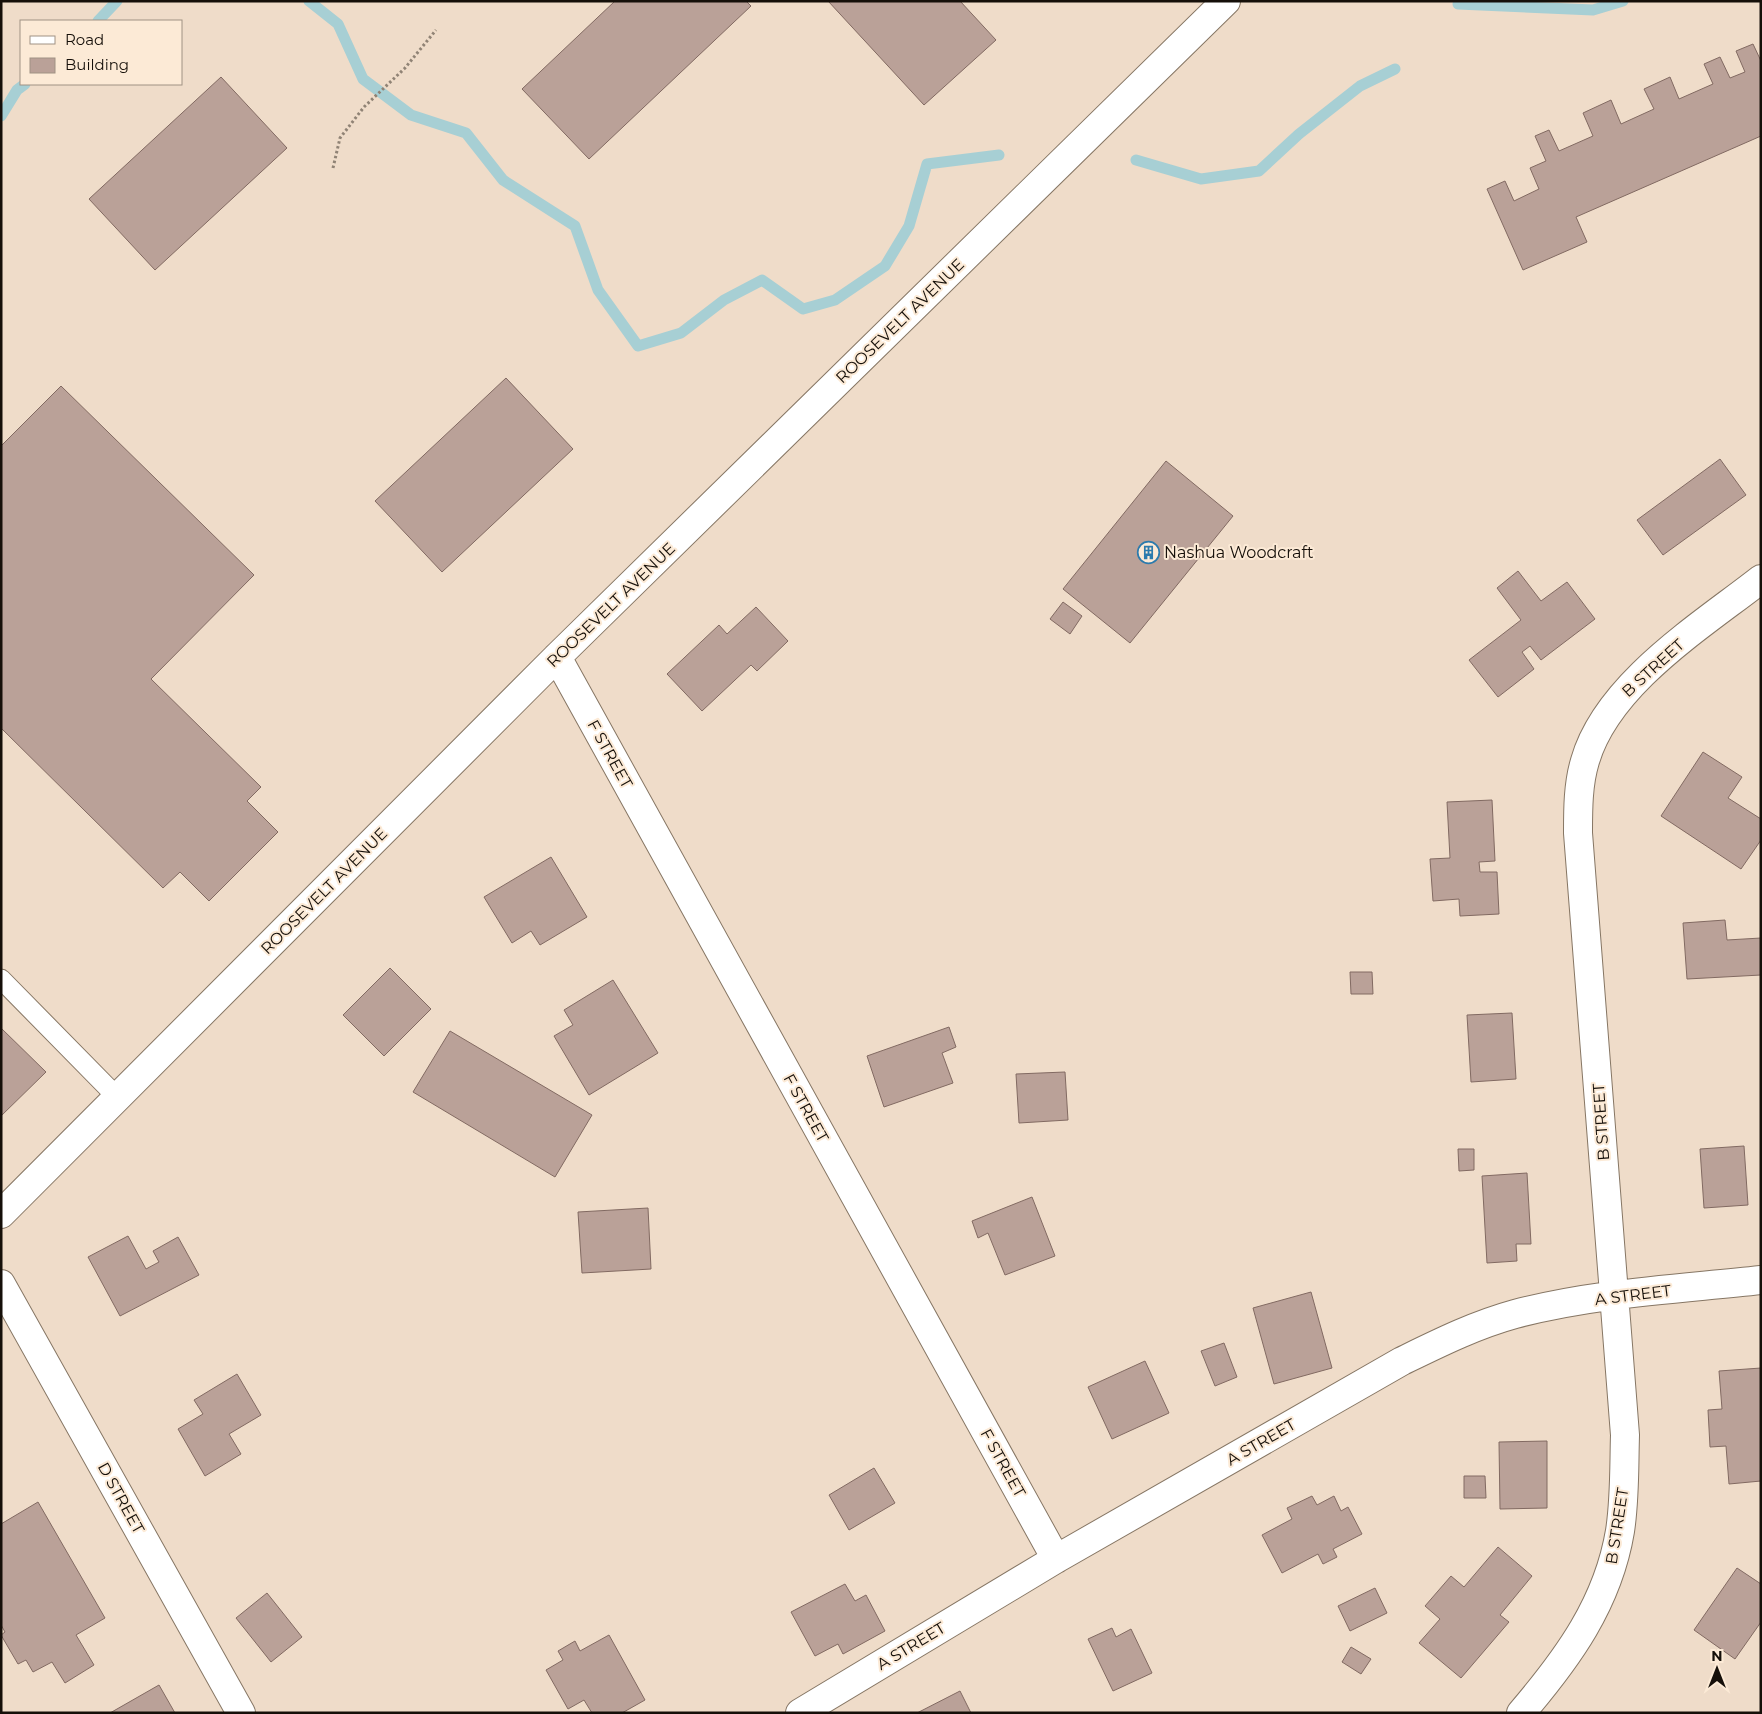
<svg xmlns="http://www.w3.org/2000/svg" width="1762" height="1714" viewBox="0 0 1762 1714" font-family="Montserrat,sans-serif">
<rect width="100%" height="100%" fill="#efdcc9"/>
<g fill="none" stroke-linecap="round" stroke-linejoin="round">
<path stroke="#a7cfd4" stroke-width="11" d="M309 1 338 24 363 79 411 115 466 133 503 180 575 226 598 290 638 346 681 333 724 300 762 280 803 309 835 300 885 266 909 226 927 164 999 155
M1458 4 1593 10 1623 1
M98 21 117 1
M1 116 17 90 25 84
M1136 160 1201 179 1259 171 1299 134 1360 86 1395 69"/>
</g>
<path fill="#baa198" stroke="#826a62" d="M615 1H746L751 6 589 159 522 89Z
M828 1H960L996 40 924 105Z
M1753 44 1761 61V136L1576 217 1587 242 1523 270 1487 189 1505 181 1514 201 1539 189 1530 168 1546 161 1535 136 1549 130 1559 151 1593 136 1583 113 1611 100 1621 124 1654 109 1644 89 1670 77 1679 99 1713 84 1704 64 1720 57 1730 78 1745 72 1736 51Z
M221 77 287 148 155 270 89 199Z
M506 378 573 449 442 572 375 501Z
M61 386 254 575 151 679 261 787 247 801 278 832 209 901 180 872 163 888 1 728V446Z
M1720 459 1746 495 1663 555 1637 520Z
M1166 461 1233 516 1130 643 1063 589Z
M1518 571 1541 601 1567 582 1595 619 1541 660 1530 646 1522 652 1534 669 1498 697 1469 660 1521 620 1497 588Z
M1063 602 1082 616 1070 634 1050 619Z
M756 607 788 641 757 671 751 665 702 711 667 674 719 625 727 634Z
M1703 752 1742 777 1728 798 1761 819V840L1741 869 1661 816Z
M1492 800 1495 861 1479 862 1480 872H1497L1499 914 1460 916 1459 899 1433 901 1430 859 1450 858 1447 802Z
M551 857 587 917 540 945 531 931 512 943 484 897Z
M1725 920 1727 940 1761 938V975L1687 979 1683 923Z
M390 968 431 1009 384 1056 343 1015Z
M1350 972H1372L1373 994H1351Z
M613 980 658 1053 589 1095 554 1036 573 1025 564 1010Z
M1512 1013 1516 1079 1471 1082 1467 1015Z
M949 1027 956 1047 942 1053 953 1083 884 1107 867 1056Z
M1 1028 46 1072 1 1116Z
M450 1031 592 1115 555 1177 413 1092Z
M1065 1072 1068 1120 1019 1123 1016 1074Z
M1744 1146 1748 1205 1704 1208 1700 1149Z
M1458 1149H1474V1170L1459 1171Z
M1527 1173 1531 1244H1516L1517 1261 1487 1263 1482 1176Z
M1032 1197 1055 1256 1005 1275 988 1233 978 1238 972 1221Z
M648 1208 651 1269 582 1273 578 1212Z
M128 1236 146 1269 159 1262 153 1251 178 1237 199 1275 120 1316 88 1257Z
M1311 1292 1332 1368 1274 1384 1253 1308Z
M1224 1343 1237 1377 1215 1386 1201 1351Z
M1145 1361 1169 1413 1112 1439 1088 1387Z
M1761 1368V1481L1729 1484 1726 1446 1710 1447 1708 1410 1722 1409 1719 1371Z
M237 1374 261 1415 229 1434 241 1454 205 1476 178 1429 203 1414 194 1400Z
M1547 1441V1508L1500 1509 1499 1442Z
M874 1468 895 1503 849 1530 829 1495Z
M1464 1476H1485L1486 1498H1464Z
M1312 1496 1317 1505 1334 1496 1341 1511 1348 1507 1362 1534 1333 1549 1337 1557 1323 1564 1318 1554 1282 1573 1262 1535 1292 1519 1287 1508Z
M38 1502 105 1618 76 1635 94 1665 65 1683 52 1662 33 1672 26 1660 18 1664 1 1635 5 1632 1 1625V1524Z
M1498 1547 1532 1576 1500 1615 1509 1622 1461 1678 1419 1643 1440 1619 1425 1606 1451 1576 1464 1587Z
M1737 1568 1761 1584V1622L1735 1659 1694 1630Z
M845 1584 855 1601 866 1595 885 1631 843 1654 838 1644 815 1656 791 1612Z
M1375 1588 1387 1613 1350 1631 1338 1606Z
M267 1593 302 1637 271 1662 236 1618Z
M1112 1628 1116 1637 1131 1629 1152 1673 1113 1691 1088 1639Z
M609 1635 645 1700 622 1713H592L584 1700 568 1709 546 1670 563 1660 558 1651 575 1641 580 1651Z
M1351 1647 1371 1659 1361 1674 1342 1662Z
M159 1685 175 1713H110Z
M960 1691 971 1713H917Z"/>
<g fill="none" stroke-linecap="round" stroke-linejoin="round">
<defs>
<path id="service" d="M1 979 118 1098"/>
<path id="minor" d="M557 657 1056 1559
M1 1214 557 657 1226 1
M1 1284 241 1713
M800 1713 1056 1559 1402 1361C1439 1343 1475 1325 1515 1314 1594 1293 1679 1289 1761 1280
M1521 1713C1568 1658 1608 1603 1620 1531 1625 1499 1624 1467 1625 1435L1578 833C1578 809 1578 784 1585 761 1607 684 1701 626 1761 579"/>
</defs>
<use href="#service" stroke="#867664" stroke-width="21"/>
<use href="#minor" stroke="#867664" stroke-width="30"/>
<path stroke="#908375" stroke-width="3" stroke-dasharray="2.5 2.5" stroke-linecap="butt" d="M333 168 340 138 364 107 405 68 436 30"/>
<use href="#service" stroke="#fff" stroke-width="19"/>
<use href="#minor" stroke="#fff" stroke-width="28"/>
</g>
<defs>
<symbol id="building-ring" viewBox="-11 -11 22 22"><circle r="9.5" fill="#fcead6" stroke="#2c7bad" stroke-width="1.5"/><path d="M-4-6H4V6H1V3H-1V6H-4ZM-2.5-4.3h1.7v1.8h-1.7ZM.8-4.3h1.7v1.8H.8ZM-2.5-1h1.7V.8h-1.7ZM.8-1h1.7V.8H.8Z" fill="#2c7bad"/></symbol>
</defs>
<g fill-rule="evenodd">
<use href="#building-ring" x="1136" y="540" width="25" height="25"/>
</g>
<g text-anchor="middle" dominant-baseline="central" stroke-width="4" stroke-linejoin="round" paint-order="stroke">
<g font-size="16" fill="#150f09" stroke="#fcead6">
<text transform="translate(900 321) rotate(-44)">ROOSEVELT AVENUE</text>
<text transform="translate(611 605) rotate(-44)">ROOSEVELT AVENUE</text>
<text transform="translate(1653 668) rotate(-42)">B STREET</text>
<text transform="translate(610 754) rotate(61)">F STREET</text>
<text transform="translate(324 891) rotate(-45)">ROOSEVELT AVENUE</text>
<text transform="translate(806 1108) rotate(61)">F STREET</text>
<text transform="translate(1601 1122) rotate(-94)">B STREET</text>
<text transform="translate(1633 1295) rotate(-7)">A STREET</text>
<text transform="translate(1261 1442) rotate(-30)">A STREET</text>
<text transform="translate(1003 1463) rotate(61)">F STREET</text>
<text transform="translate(121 1498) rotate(61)">D STREET</text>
<text transform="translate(1617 1526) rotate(-81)">B STREET</text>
<text transform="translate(911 1646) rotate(-31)">A STREET</text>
</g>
<g font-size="16" fill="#150f09" stroke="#fcead6" text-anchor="start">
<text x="1164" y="552">Nashua Woodcraft</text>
</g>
</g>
<rect width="1762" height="1714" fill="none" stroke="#150f09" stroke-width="5"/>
<rect x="20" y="20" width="162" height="65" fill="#fcead6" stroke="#a09284"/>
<rect x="30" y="36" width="25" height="8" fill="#ffffff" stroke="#a09284"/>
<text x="65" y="45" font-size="15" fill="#150f09">Road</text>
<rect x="30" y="58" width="25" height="15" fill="#baa198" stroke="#a09284"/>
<text x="65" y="70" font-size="15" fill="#150f09">Building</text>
<g transform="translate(1717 1669)" stroke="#fcead6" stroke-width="4" paint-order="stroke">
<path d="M0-4L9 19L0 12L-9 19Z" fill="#150f09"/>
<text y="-8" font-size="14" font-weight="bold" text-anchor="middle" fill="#150f09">N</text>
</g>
</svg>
